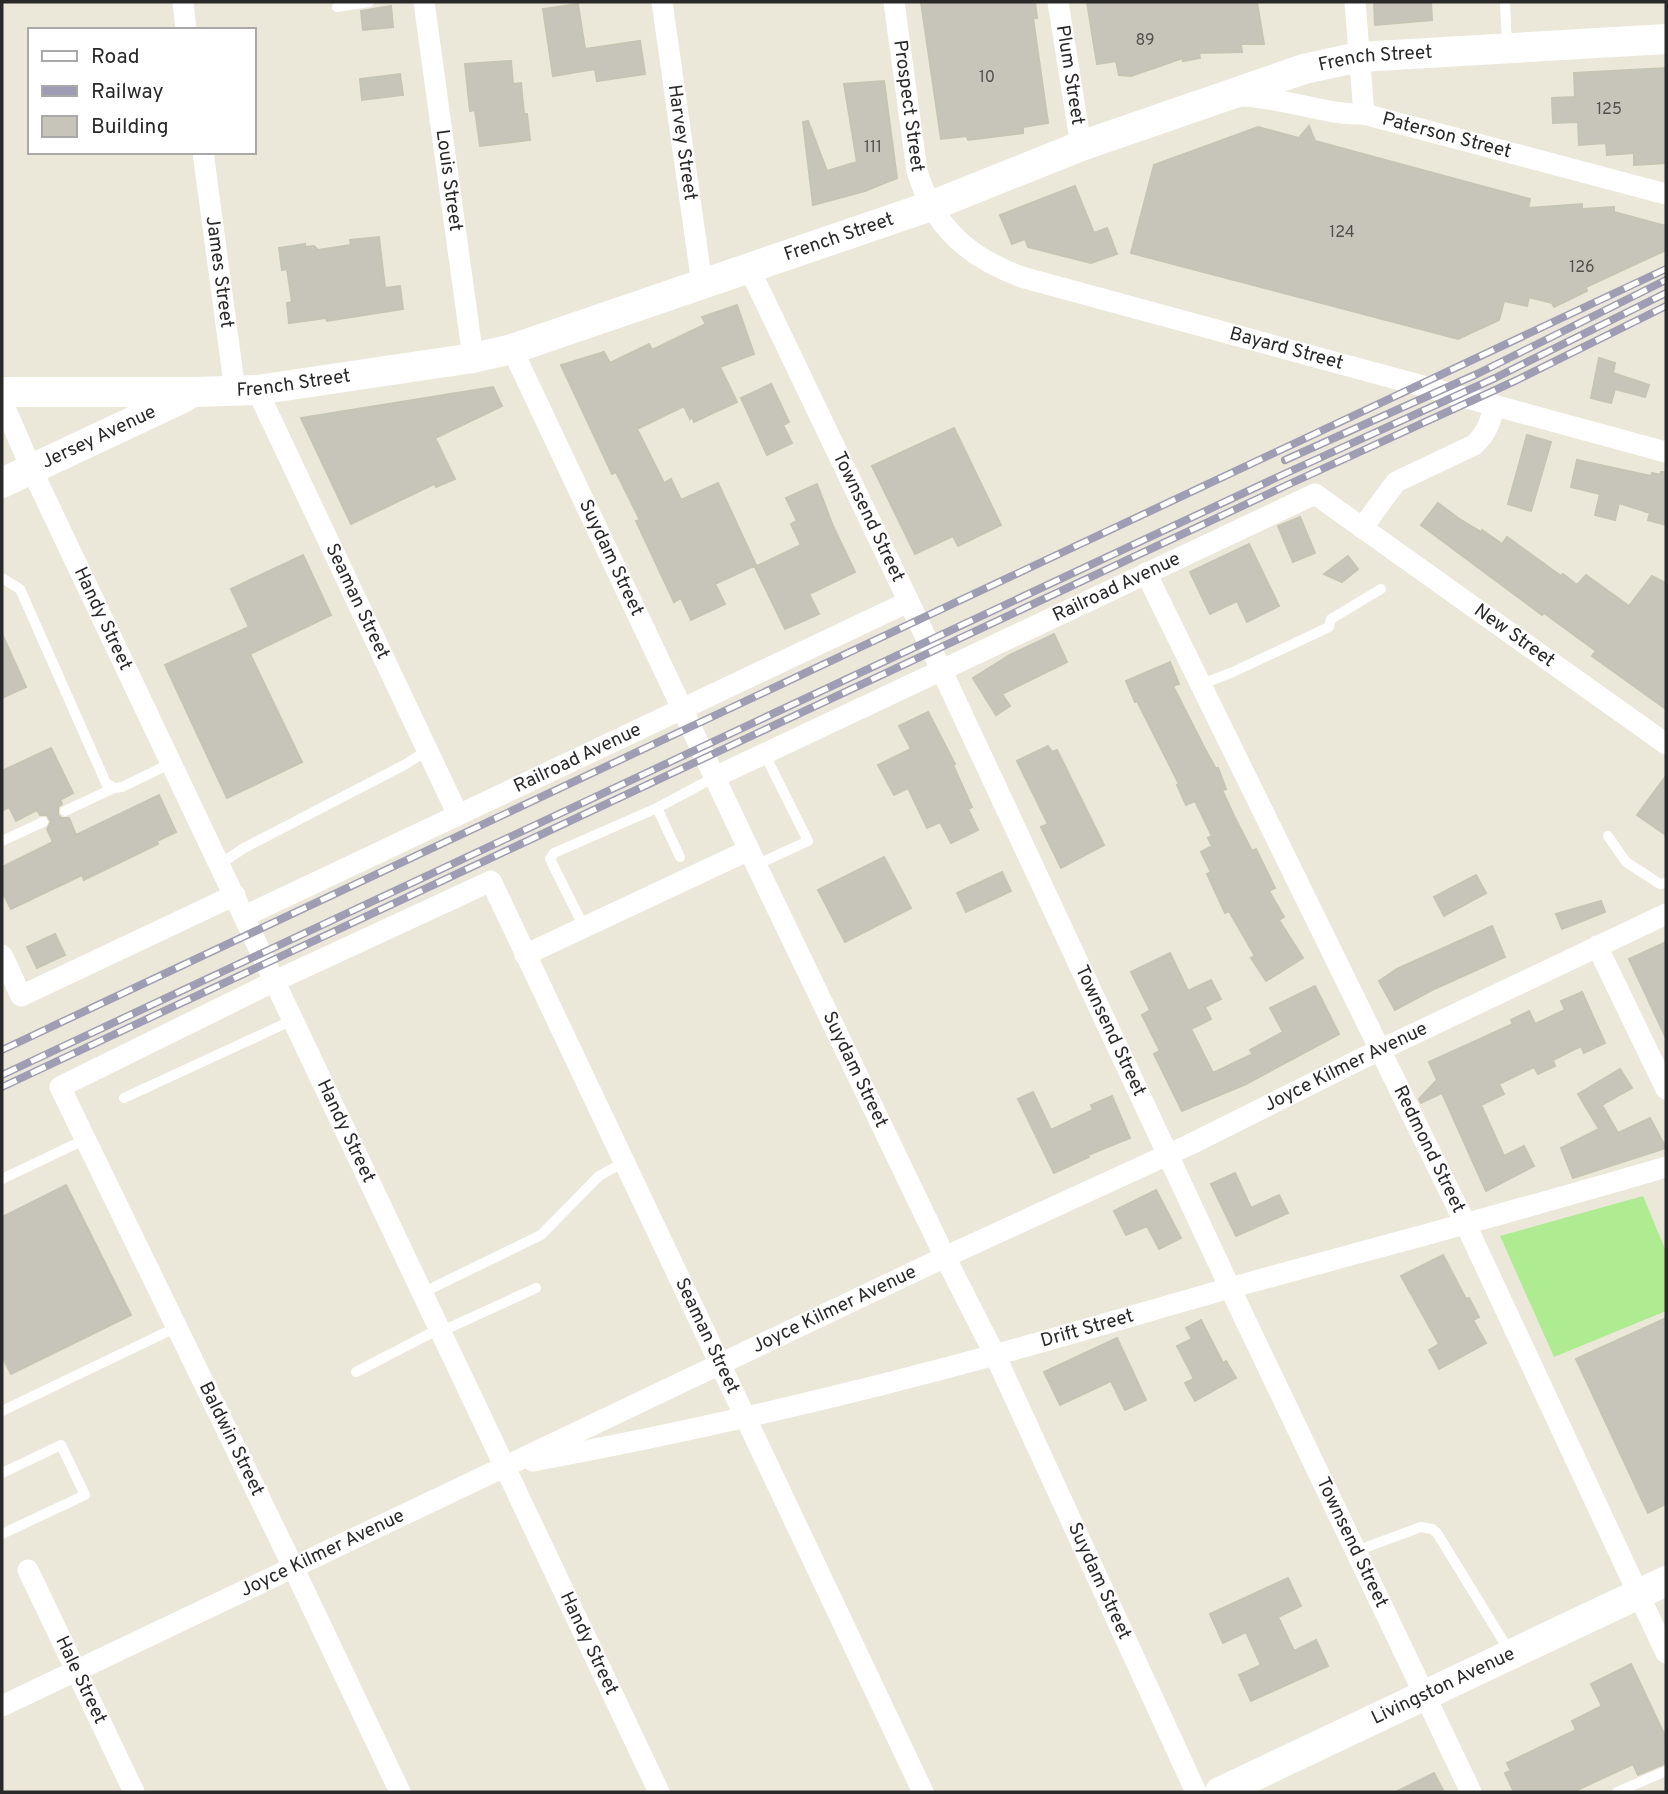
<svg xmlns="http://www.w3.org/2000/svg" width="1668" height="1794" viewBox="0 0 1668 1794" font-family="Overpass,sans-serif">
<rect width="100%" height="100%" fill="#ebe8da"/>
<path fill="#aeeb91" d="M1643 1196 1666 1251V1311L1554 1357 1500 1236Z"/>
<path fill="#c7c5b9" stroke="#c6c5b4" stroke-width="2" d="M921 2H1035L1037 18H1033L1048 123 1023 127V133L968 140 967 136 941 139Z
M1087 2H1257L1264 44H1241L1242 52 1199 53 1200 58 1183 61V58L1131 76 1119 75 1116 61 1097 64Z
M1374 2H1431L1432 20 1375 25Z
M578 4 585 49 640 41 645 74 597 81 595 69 553 76 543 9Z
M391 6 393 27 363 30 361 11Z
M511 61 513 84 521 83 524 114H527L530 140 480 146 475 110 470 111 465 64Z
M1666 68V163L1634 165V153L1607 155 1606 143 1579 145 1578 122 1553 123 1552 98 1575 97 1574 73Z
M400 74 403 95 362 100 360 79Z
M884 81 897 178 865 191 813 205 803 122 808 121 827 171 857 162 844 84Z
M1309 126 1315 141 1530 199 1528 208 1582 204V209L1614 207V212L1666 226V250L1586 287 1587 291 1554 307 1552 303 1529 297 1527 306 1504 301 1499 320 1458 339 1131 253 1154 165 1258 127 1299 138Z
M1075 186 1094 233 1107 228 1117 254 1091 263 1028 247 1025 239 1012 244 1000 215Z
M379 237 385 288 400 286 403 309 327 321 326 318 289 323 287 303 292 302 287 269 282 270 279 248 305 244V247L314 246 318 250 351 245 350 240Z
M737 305 754 354 720 367 737 402 694 422 692 417 690 419 684 406 637 429 664 483 671 479 681 500 718 483 756 565 715 584 725 604 691 620 681 598 674 602 636 521 640 520 616 472 612 474 561 365 604 352 610 363 649 344 652 350 706 324 702 317Z
M1599 358 1615 363 1613 373 1649 385 1645 397 1615 389 1611 403 1591 398Z
M771 384 789 422 783 425 792 443 767 455 741 398Z
M493 387 502 406 435 438 455 479 436 487 434 484 351 524 301 418Z
M954 428 1001 525 958 546 953 536 915 554 872 466Z
M1527 435 1551 442 1531 511 1508 504Z
M1577 460 1651 476 1652 473 1660 475 1661 472H1666V525L1648 520 1650 513 1619 503 1615 520 1595 515 1600 494 1571 487Z
M817 484 833 526 855 572 809 594 819 614 785 629 755 567 801 545 791 524 797 521 786 498Z
M1438 503 1458 518 1481 532 1482 530 1502 544 1507 537 1561 576 1563 574 1577 585 1586 575 1629 606 1652 576 1666 583V709L1592 656 1596 651 1544 613 1542 615 1421 525Z
M1300 517 1315 553 1293 562 1278 526Z
M1249 544 1279 606 1247 622 1237 601 1210 614 1190 572Z
M303 555 331 615 250 654 302 762 227 798 165 665 249 627 231 589Z
M1348 556 1358 569 1342 582 1324 574Z
M2 634 26 687 2 698Z
M1054 634 1067 662 1002 694 1010 706 996 715 973 678 1010 655Z
M1170 662 1179 684 1173 686 1204 747 1216 769 1218 768 1226 789 1222 790 1235 818 1252 851 1256 849 1275 888 1269 891 1284 917 1279 920 1303 958 1266 981 1251 958 1255 956 1229 911 1225 913 1207 874 1211 872 1201 852 1212 846 1208 838 1212 836 1195 801 1186 805 1177 785 1179 784 1137 701 1135 702 1126 681Z
M928 712 955 764 953 765 972 807 968 809 978 830 951 843 940 822 927 828 908 788 894 795 878 765 911 749 899 726Z
M1048 746 1052 752 1057 750 1104 845 1061 868 1041 827 1048 824 1017 761Z
M51 748 73 793 60 800 62 804 58 807V814L61 818H69L76 835 159 795 176 832 157 841 158 844 84 880 82 875 11 909 2 891V867L53 842 47 829 51 822 47 815H40L37 810 16 821 9 807 2 811V771Z
M1666 776V835L1637 815Z
M884 857 911 908 845 942 818 890Z
M1002 872 1011 891 966 912 957 893Z
M1476 875 1486 893 1444 916 1434 897Z
M1601 901 1605 912 1562 929 1556 914Z
M1492 926 1505 957 1432 990 1395 1010 1379 981 1397 969Z
M55 934 65 955 37 968 27 947Z
M1666 942V1038L1629 959Z
M1170 953 1188 991 1211 980 1221 999 1205 1007 1211 1019 1191 1029 1213 1073 1253 1054 1250 1050 1283 1032 1270 1008 1315 986 1339 1034 1246 1084 1182 1111 1154 1054 1160 1051 1142 1015 1150 1010 1131 972Z
M1582 992 1605 1043 1584 1053 1581 1046 1553 1060 1555 1066 1538 1074 1534 1067 1499 1084 1504 1094 1481 1105 1504 1156 1524 1146 1534 1166 1486 1191 1442 1093 1421 1103 1419 1099 1437 1080 1429 1062 1513 1024 1511 1020 1529 1011 1535 1024 1565 1010 1561 1001Z
M1620 1069 1632 1088 1602 1105 1618 1133 1650 1118 1666 1148 1573 1178 1561 1148 1599 1129 1578 1094Z
M1033 1092 1051 1130 1093 1110 1091 1105 1112 1096 1130 1138 1088 1155 1089 1157 1054 1173 1018 1099Z
M1235 1173 1251 1208 1279 1195 1288 1213 1236 1236 1211 1184Z
M66 1185 131 1315 11 1374 2 1356V1217Z
M1156 1190 1181 1238 1159 1249 1147 1226 1126 1235 1114 1211Z
M1443 1255 1466 1299 1469 1298 1479 1317 1473 1320 1486 1343 1439 1369 1429 1350 1439 1344 1401 1276Z
M1666 1318V1504L1648 1513 1576 1359Z
M1201 1320 1223 1363 1226 1361 1236 1378 1195 1401 1185 1383 1194 1379 1177 1346 1192 1339 1186 1328Z
M1117 1338 1146 1400 1125 1410 1111 1381 1060 1405 1044 1372Z
M1288 1578 1301 1606 1278 1617 1294 1651 1316 1640 1328 1666 1251 1701 1239 1675 1261 1665 1246 1632 1223 1643 1210 1614Z
M1631 1664 1666 1738V1763L1638 1775 1633 1764 1573 1792H1514L1505 1773 1511 1771 1507 1763 1576 1730 1572 1721 1602 1706 1591 1684Z
M1434 1773 1444 1792H1396Z"/>
<g fill="none" stroke-linecap="round" stroke-linejoin="round">
<path stroke="#fff" stroke-width="10" d="M1505 2 1507 45
M337 7 369 2
M2 578 20 589 106 783 114 788 122 787 172 763
M1199 685 1233 672 1329 627 1331 619 1381 589
M657 808 680 857
M65 811 114 788
M1608 836 1626 862 1660 884 1666 883
M2 841 43 822
M220 864 244 848 406 764 428 750
M756 865 808 841 764 753
M584 927 550 859 554 853 657 808 715 777
M124 1098 293 1020
M2 1179 86 1139
M422 1293 541 1235 599 1176 624 1162
M440 1332 536 1288
M356 1372 439 1329
M2 1411 177 1327
M2 1473 61 1445 85 1495 2 1534
M1356 1551 1421 1527 1432 1529 1437 1533 1510 1652
M1617 1792 1666 1771"/>
<g stroke="#fff" stroke-width="21">
<path d="M183 2 186 30"/>
<path id="s1" d="M424 2 473 358"/>
<path id="s2" d="M662 2 702 284"/>
<path id="s3" d="M894 2 917 171C934 228 970 259 1025 278L1666 452"/>
<path id="s4" d="M1058 2 1081 146"/>
<path d="M1355 2 1364 114"/>
<path id="s5" d="M1241 96C1283 97 1323 115 1364 114L1666 194"/>
<path id="s6" d="M203 152 235 391"/>
<path id="s7" d="M749 268 941 669 1230 1288 1471 1792"/>
<path id="s8" d="M512 349 749 850 945 1257 995 1355 1196 1792"/>
<path id="s9" d="M257 390 458 815"/>
<path id="s10" d="M2 401 31 468 659 1792"/>
<path d="M1362 528 1396 482 1474 445C1487 433 1490 422 1495 405"/>
<path id="s11" d="M1146 573 1466 1225 1666 1653"/>
<path id="s12" d="M715 777 1315 494 1666 744"/>
<path id="s13" d="M245 916 908 602"/>
<path d="M1597 946 1666 1089"/>
<path d="M2 955 21 996 235 895"/>
<path d="M525 955 749 850"/>
<path id="s14" d="M533 1461C689 1432 845 1396 998 1354 1075 1333 1152 1310 1230 1288 1375 1248 1521 1210 1666 1167"/>
<path id="s15" d="M28 1570 134 1792"/>
<path id="s16" d="M2 1706 945 1257 1189 1145 1361 1059 1666 914"/>
<path id="s17" d="M400 1792 283 1546 60 1087 275 981 491 881 923 1792"/>
</g>
<g stroke="#fff" stroke-width="30">
<path id="s18" d="M2 392H195L257 390 473 358 512 349 931 206 1081 146 1304 69 1359 57 1666 39"/>
<path id="s19" d="M2 483 185 397"/>
<path id="s20" d="M1220 1792 1666 1581"/>
</g>
<defs>
<path id="rail" d="M1285 460 1477 374 1666 280
M2 1050 1666 269
M2 1075 1280 476 1495 378 1666 293
M2 1087 1285 486 1517 380 1666 306"/>
</defs>
<use href="#rail" stroke="#9f9db3" stroke-width="8"/>
<use href="#rail" stroke="#fff" stroke-width="5" stroke-dasharray="16" stroke-linecap="butt"/>
</g>
<g text-anchor="middle" dominant-baseline="central" stroke-width="6" stroke-linejoin="round" paint-order="stroke">
<g font-size="16" fill="#50504d">
<text x="1145" y="41">89</text>
<text x="987" y="78">10</text>
<text x="1609" y="110">125</text>
<text x="873" y="148">111</text>
<text x="1342" y="233">124</text>
<text x="1582" y="268">126</text>
</g>
<g font-size="19" fill="#292929" stroke="#fff">
<text stroke="none"><textPath href="#s18" startOffset="1426">French Street</textPath></text>
<text stroke="none"><textPath href="#s4" startOffset="74">Plum Street</textPath></text>
<text stroke="none"><textPath href="#s3" startOffset="105">Prospect Street</textPath></text>
<text stroke="none"><textPath href="#s5" startOffset="210">Paterson Street</textPath></text>
<text stroke="none"><textPath href="#s2" startOffset="142">Harvey Street</textPath></text>
<text stroke="none"><textPath href="#s1" startOffset="180">Louis Street</textPath></text>
<text stroke="none"><textPath href="#s18" startOffset="859">French Street</textPath></text>
<text stroke="none"><textPath href="#s6" startOffset="121">James Street</textPath></text>
<text stroke="none"><textPath href="#s3" startOffset="600">Bayard Street</textPath></text>
<text stroke="none"><textPath href="#s18" startOffset="292">French Street</textPath></text>
<text stroke="none"><textPath href="#s19" startOffset="107">Jersey Avenue</textPath></text>
<text stroke="none"><textPath href="#s7" startOffset="276">Townsend Street</textPath></text>
<text stroke="none"><textPath href="#s8" startOffset="231">Suydam Street</textPath></text>
<text stroke="none"><textPath href="#s12" startOffset="444">Railroad Avenue</textPath></text>
<text stroke="none"><textPath href="#s9" startOffset="234">Seaman Street</textPath></text>
<text stroke="none"><textPath href="#s10" startOffset="240">Handy Street</textPath></text>
<text stroke="none"><textPath href="#s12" startOffset="908">New Street</textPath></text>
<text stroke="none"><textPath href="#s13" startOffset="368">Railroad Avenue</textPath></text>
<text stroke="none"><textPath href="#s7" startOffset="844">Townsend Street</textPath></text>
<text stroke="none"><textPath href="#s16" startOffset="1488">Joyce Kilmer Avenue</textPath></text>
<text stroke="none"><textPath href="#s8" startOffset="798">Suydam Street</textPath></text>
<text stroke="none"><textPath href="#s10" startOffset="807">Handy Street</textPath></text>
<text stroke="none"><textPath href="#s11" startOffset="642">Redmond Street</textPath></text>
<text stroke="none"><textPath href="#s16" startOffset="922">Joyce Kilmer Avenue</textPath></text>
<text stroke="none"><textPath href="#s14" startOffset="570">Drift Street</textPath></text>
<text stroke="none"><textPath href="#s17" startOffset="1764">Seaman Street</textPath></text>
<text transform="translate(231 1439) rotate(64)">Baldwin Street</text>
<text stroke="none"><textPath href="#s7" startOffset="1410">Townsend Street</textPath></text>
<text stroke="none"><textPath href="#s16" startOffset="355">Joyce Kilmer Avenue</textPath></text>
<text stroke="none"><textPath href="#s8" startOffset="1365">Suydam Street</textPath></text>
<text stroke="none"><textPath href="#s10" startOffset="1374">Handy Street</textPath></text>
<text stroke="none"><textPath href="#s15" startOffset="122">Hale Street</textPath></text>
<text stroke="none"><textPath href="#s20" startOffset="247">Livingston Avenue</textPath></text>
</g>
</g>
<rect width="1668" height="1794" fill="none" stroke="#292929" stroke-width="7"/>
<rect x="28" y="28" width="228" height="126" fill="#ffffff" stroke="#a9a9a9" stroke-width="2"/>
<rect x="42" y="51" width="35" height="10" fill="#ffffff" stroke="#a9a9a9" stroke-width="2"/>
<text x="91" y="63" font-size="21" fill="#292929">Road</text>
<rect x="42" y="86" width="35" height="10" fill="#9f9db3" stroke="#a9a9a9" stroke-width="2"/>
<text x="91" y="98" font-size="21" fill="#292929">Railway</text>
<rect x="42" y="116" width="35" height="21" fill="#c7c5b9" stroke="#a9a9a9" stroke-width="2"/>
<text x="91" y="133" font-size="21" fill="#292929">Building</text>
</svg>
